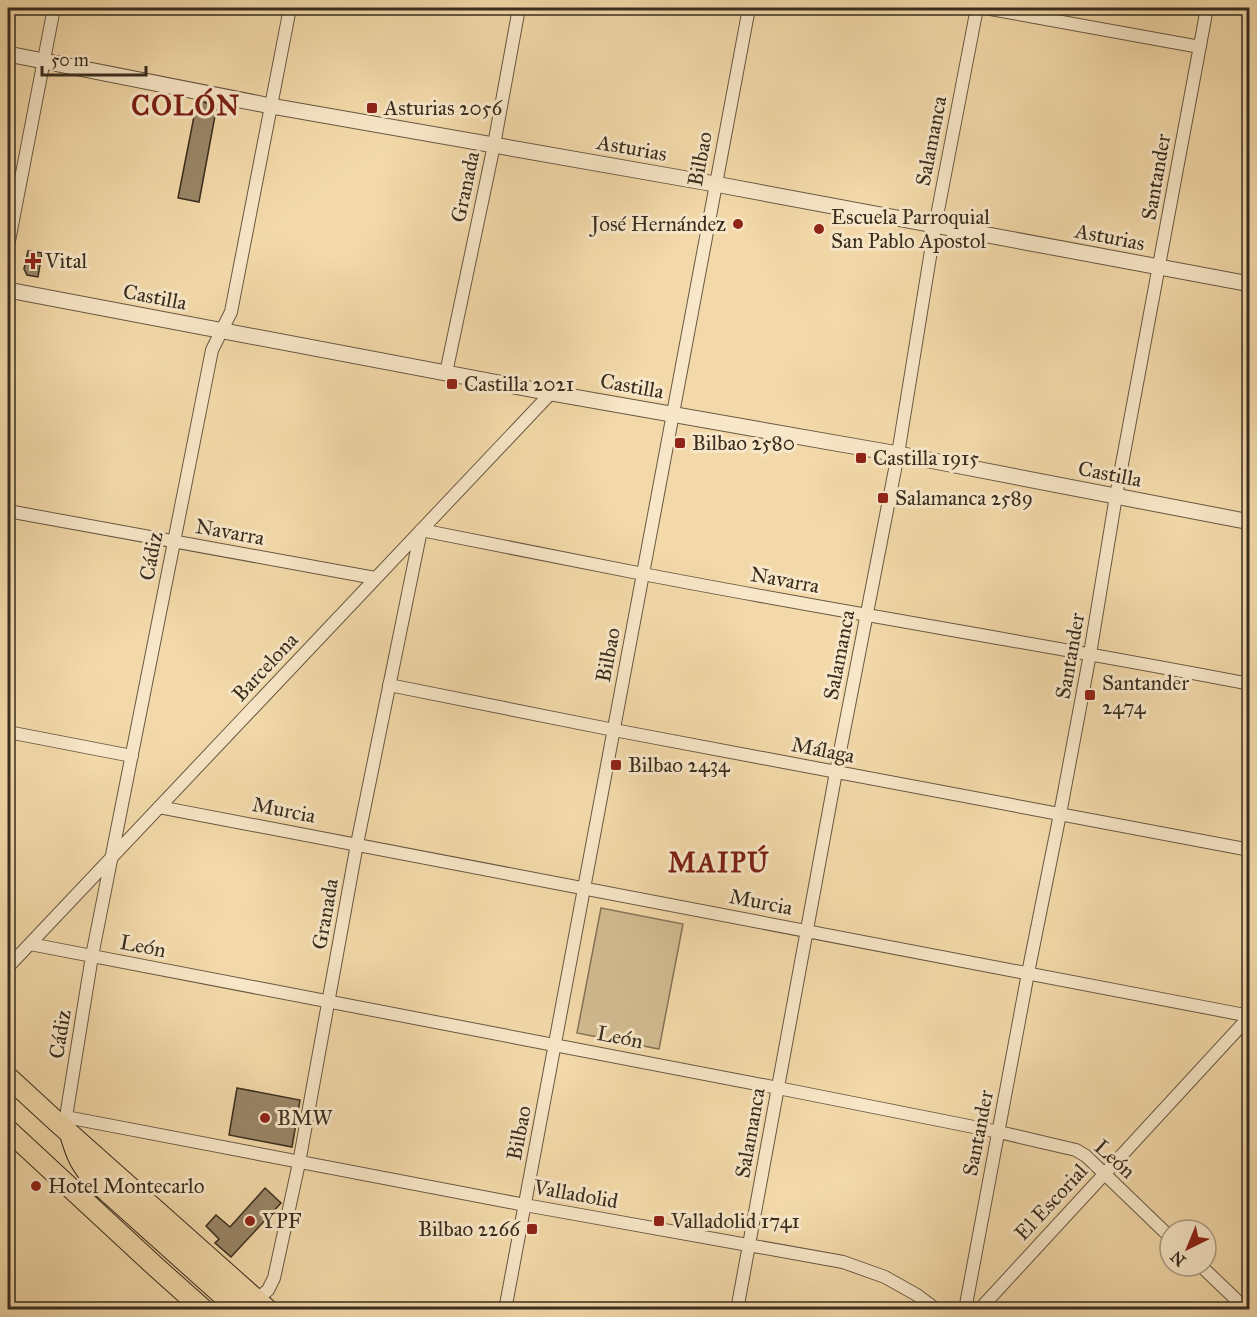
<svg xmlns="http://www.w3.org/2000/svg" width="1257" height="1317" viewBox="0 0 1257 1317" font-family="'IM FELL Great Primer',serif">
<rect width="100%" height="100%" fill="#f3d9a9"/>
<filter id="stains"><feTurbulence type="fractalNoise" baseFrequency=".00333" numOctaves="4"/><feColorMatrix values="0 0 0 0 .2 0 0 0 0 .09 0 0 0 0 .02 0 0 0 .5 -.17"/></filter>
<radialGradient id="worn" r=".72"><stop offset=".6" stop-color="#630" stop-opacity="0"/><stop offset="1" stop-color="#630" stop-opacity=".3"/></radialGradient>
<path fill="#d3bc92" stroke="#867458" stroke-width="1.5" d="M601 908 683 924 659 1049 577 1033Z"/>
<path fill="#998667" stroke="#382d1f" stroke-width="1.5" d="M197 101 217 105 199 202 178 198Z
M28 251 42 253 38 277 27 275 24 269Z
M237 1088 300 1100 292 1147 229 1135Z
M265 1188 281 1203 231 1257 215 1243 219 1239 206 1226 216 1215 230 1227Z"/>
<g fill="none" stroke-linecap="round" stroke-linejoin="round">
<defs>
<path id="minor" d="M985 8 1200 47
M8 246 54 8
M446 373 494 145 519 8
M8 511 375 578
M389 685 614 730 1250 850
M8 732 132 756
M159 807 1250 1016
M30 944 778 1088 999 1132 1076 1150 1086 1156 1170 1237
M8 967 551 393
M66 1117 92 956 212 350 231 312 290 8
M61 1121 66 1117 525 1205 843 1262 885 1277 917 1295 937 1310
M1201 1266 1247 1310
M257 1299 268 1290 274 1278 299 1163 357 844 421 530C495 545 569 560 643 574 845 613 1048 645 1250 684
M505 1310 749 8
M737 1310 836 772 898 454 935 226 977 8
M965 1310 1028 973 1060 814 1090 654 1116 496 1207 8
M979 1310 1250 1016"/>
<path id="tertiary" d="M8 54 271 106 715 184 1250 284
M8 290 551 393 898 454 1250 522"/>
<path id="primary" d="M8 1077 58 1123 268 1310
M8 1130 157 1268 204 1310
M70 1134C76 1154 79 1162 92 1178L239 1310"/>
</defs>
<use href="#minor" stroke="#675842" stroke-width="14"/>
<use href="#tertiary" stroke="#675842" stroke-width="17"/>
<use href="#primary" stroke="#382d1f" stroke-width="22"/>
<use href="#minor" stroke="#f7e6c7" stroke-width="12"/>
<use href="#tertiary" stroke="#f7e6c7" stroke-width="15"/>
<use href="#primary" stroke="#f3d9a9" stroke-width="20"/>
</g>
<g fill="#8f2418" stroke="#f7e6c7" stroke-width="2">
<rect x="366" y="102" width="12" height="12" rx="3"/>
<circle cx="738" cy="224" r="6"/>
<circle cx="819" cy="229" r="6"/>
<path d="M30 252h6v6h6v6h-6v6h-6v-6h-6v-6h6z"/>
<rect x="446" y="378" width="12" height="12" rx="3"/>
<rect x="674" y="437" width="12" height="12" rx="3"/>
<rect x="855" y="452" width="12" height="12" rx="3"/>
<rect x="877" y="492" width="12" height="12" rx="3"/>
<rect x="1084" y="689" width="12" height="12" rx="3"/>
<rect x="610" y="759" width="12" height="12" rx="3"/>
<circle cx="265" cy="1118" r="6"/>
<circle cx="36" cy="1186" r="6"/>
<circle cx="250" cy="1221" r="6"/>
<rect x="653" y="1215" width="12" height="12" rx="3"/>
<rect x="526" y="1223" width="12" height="12" rx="3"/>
</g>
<g text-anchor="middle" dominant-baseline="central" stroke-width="6" stroke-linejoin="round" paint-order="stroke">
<g font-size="21" fill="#382d1f" stroke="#f7e6c7" text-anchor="start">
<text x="384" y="108">Asturias 2056</text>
<text x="831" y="217">Escuela Parroquial<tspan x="831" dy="24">San Pablo Apostol</tspan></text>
<text x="726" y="224" text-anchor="end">José Hernández</text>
<text x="45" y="261">Vital</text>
<text x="464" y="384">Castilla 2021</text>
<text x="692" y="443">Bilbao 2580</text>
<text x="873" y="458">Castilla 1915</text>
<text x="895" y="498">Salamanca 2589</text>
<text x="1102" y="683">Santander<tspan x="1102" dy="24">2474</tspan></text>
<text x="628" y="765">Bilbao 2434</text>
<text x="277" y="1118">BMW</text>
<text x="48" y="1186">Hotel Montecarlo</text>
<text x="262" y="1221">YPF</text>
<text x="671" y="1221">Valladolid 1741</text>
<text x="520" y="1229" text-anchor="end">Bilbao 2266</text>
</g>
<g font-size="21" fill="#382d1f" stroke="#f7e6c7">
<text transform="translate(931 141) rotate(-79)">Salamanca</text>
<text transform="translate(632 148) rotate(10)">Asturias</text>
<text transform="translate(700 159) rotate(-79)">Bilbao</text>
<text transform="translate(1156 177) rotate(-80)">Santander</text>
<text transform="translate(465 187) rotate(-78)">Granada</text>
<text transform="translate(1110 237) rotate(11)">Asturias</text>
<text transform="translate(155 297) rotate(11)">Castilla</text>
<text transform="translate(632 386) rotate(10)">Castilla</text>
<text transform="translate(1110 474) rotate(11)">Castilla</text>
<text transform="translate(230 532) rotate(10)">Navarra</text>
<text transform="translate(151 556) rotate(-79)">Cádiz</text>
<text transform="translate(785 580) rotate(10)">Navarra</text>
<text transform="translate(608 655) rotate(-79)">Bilbao</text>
<text transform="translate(839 655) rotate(-79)">Salamanca</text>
<text transform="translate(1070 656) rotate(-80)">Santander</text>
<text transform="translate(265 667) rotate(-47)">Barcelona</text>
<text transform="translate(823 750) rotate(11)">Málaga</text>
<text transform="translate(284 810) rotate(11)">Murcia</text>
<text transform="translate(761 902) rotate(11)">Murcia</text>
<text transform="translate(325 914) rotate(-80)">Granada</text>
<text transform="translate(143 946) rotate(11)">León</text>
<text transform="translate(60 1034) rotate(-81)">Cádiz</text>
<text transform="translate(620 1037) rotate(11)">León</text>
<text transform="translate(519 1133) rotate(-79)">Bilbao</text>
<text transform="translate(750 1133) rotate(-80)">Salamanca</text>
<text transform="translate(978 1133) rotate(-79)">Santander</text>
<text transform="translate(1115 1159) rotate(42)">León</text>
<text transform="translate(576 1194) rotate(10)">Valladolid</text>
<text transform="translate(1051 1202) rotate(-47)">El Escorial</text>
</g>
<g font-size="27" font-weight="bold" letter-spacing="1.5" fill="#7a1f14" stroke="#f7e6c7">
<text x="186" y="105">COLÓN</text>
<text x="719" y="862">MAIPÚ</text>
</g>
</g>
<rect width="1257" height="1317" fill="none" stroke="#f3d9a9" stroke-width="30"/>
<rect x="9" y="9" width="1239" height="1299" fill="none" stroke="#382d1f" stroke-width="3"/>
<rect x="15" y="15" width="1227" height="1287" fill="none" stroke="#382d1f" stroke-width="1.5"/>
<g transform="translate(1188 1248) rotate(223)"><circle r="28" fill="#f7e6c7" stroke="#ab9c84" stroke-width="1.5"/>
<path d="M0-4.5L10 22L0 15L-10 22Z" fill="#8f2418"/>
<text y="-9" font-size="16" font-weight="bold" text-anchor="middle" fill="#382d1f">N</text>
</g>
<path d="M42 66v9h104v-9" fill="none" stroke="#382d1f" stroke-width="3"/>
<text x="51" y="66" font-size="18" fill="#382d1f" stroke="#f7e6c7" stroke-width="4.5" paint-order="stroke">50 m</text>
<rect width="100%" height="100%" filter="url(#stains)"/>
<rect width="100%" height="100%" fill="url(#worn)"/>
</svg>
